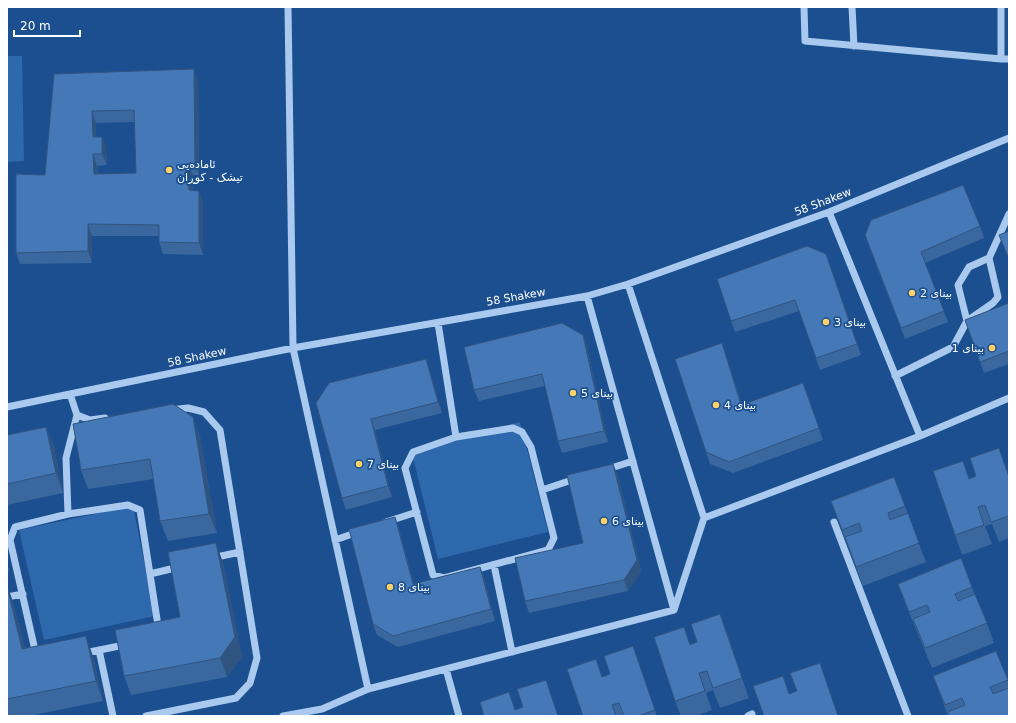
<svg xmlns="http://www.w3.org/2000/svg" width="1016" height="723" viewBox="0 0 1016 723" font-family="'DejaVu Sans','Noto Sans Arabic',sans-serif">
<rect width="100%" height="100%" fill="#1b4f8f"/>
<path fill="#2e69ad" d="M7 56H22L24 161 7 162Z
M520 422 548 532 438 559 411 449Z
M133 506 155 616 44 640 19 530Z"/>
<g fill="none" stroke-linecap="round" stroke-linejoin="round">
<path stroke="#a9c9ee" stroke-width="7" d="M288 7 293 348 368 689
M804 7 805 41 1001 59H1009
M852 7 854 46
M1001 7V59
M829 212 920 436
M628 284 704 518
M587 296 674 610
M967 321 993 303 998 297 989 258
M438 323 456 437
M895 376 953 347 967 321 958 285 969 267 989 258 1009 214
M70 394 77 415 90 420 105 418
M7 407 293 348 587 296 628 284 829 212 1009 138
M513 428 522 432 531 447 554 538 548 550 444 578 433 575 405 468 413 452 456 437Z
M605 470 633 461
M542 490 578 478
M128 505 140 510 159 632 149 640 45 661 37 659 10 540 15 527 68 514Z
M68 514 66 458 77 415
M386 522 417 512
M834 522 908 716
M335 540 358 532
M212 558 240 552
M494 565 512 652
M150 574 179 567
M7 597 23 594
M99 650 113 716
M446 669 459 716
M146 716 236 698 250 683 257 658 220 430 204 412 188 408 170 410
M283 716 322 709 368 689 674 610 704 518 920 436 1009 398
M748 716 752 714V716"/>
</g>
<path fill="#3a679d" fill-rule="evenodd" d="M54 74 198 81 199 175H193V190L203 202V255L163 254 159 242V236H92V263L20 264 16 253 45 175ZM135 122 136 173 98 174 97 166 107 165 106 148 102 137H96V123Z
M980 226 984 238 925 263 948 322 905 339 869 247Z
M826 254 861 355 820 370 799 311 735 332 731 321Z
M1009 303V364L984 373 965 320Z
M583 335 587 347 608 442 562 453 558 441 545 386 479 401 474 390Z
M726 354 742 405 803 383 823 440 733 473 710 464 706 452Z
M430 371 442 413 375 430 392 497 346 510 342 498 316 403Z
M193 417 200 437 217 533 168 541 160 521 154 479 88 489 81 470Z
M46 427 54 447 63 493 7 505V435Z
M963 461 969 478 1009 476V538L999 542 992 524 985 526 992 544 962 555 955 535Z
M613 464 618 476 641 571 628 591 529 613 525 601 583 543Z
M894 477 926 562 863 586 831 501Z
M399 529 414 584 480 567 484 578 495 621 398 647 377 635 373 624Z
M216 543 223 563 242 657 227 677 131 695 124 676 180 617Z
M961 558 975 595 987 623 994 643 932 668 917 632 905 603 898 584Z
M7 562 9 571H7Z
M7 585 13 602 25 649 93 656 103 701 29 716H7Z
M720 614 749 698 720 708 713 690 706 693 712 710 696 716H681L675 701 690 644 697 642Z
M633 646 657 716H583L603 677 610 674Z
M996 651 1009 684V716H948L933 676Z"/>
<path fill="#305480" d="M194 69 198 81 199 175 195 164Z
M92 111 96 123 97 148 93 137Z
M102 137 106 148 107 165 102 154Z
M93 154 97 166 98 186 94 174Z
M188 163 193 175V202L189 190Z
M199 191 203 202V255L199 243Z
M88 224 92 236V263L88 251Z
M583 335 587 347 608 442 604 431Z
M722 343 726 354 745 416 741 405Z
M426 359 430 371 442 413 438 402Z
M193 417 200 437 217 533 209 514Z
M371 419 375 430 392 497 388 486Z
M46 427 54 447 63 493 56 473Z
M613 464 618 476 641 571 628 591 624 580Z
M395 517 399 529 417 596 413 584Z
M216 543 223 563 242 657 227 677 220 658Z
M480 567 484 578 495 621 491 609Z
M7 585 13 602 30 669 22 649Z
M720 614 728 634 749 698 742 678Z
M86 636 93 656 103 701 96 681Z"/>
<path fill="#4478b7" stroke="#305480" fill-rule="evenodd" d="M194 69 195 164 188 163 189 190 199 191V243L159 242V225L88 224V251L16 253V174L45 175 54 74ZM134 110 136 173 94 174 93 154H102V137H93L92 111Z
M963 185 980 226 921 252 944 311 901 328 865 235 871 220Z
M1009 231V259L999 235Z
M807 246 826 254 857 344 816 358 795 300 731 321 717 279Z
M1009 303V351L980 362 965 320Z
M562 323 583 335 604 431 558 441 542 374 474 390 464 347Z
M722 343 741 405 803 383 819 428 729 462 706 452 675 359Z
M426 359 438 402 371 419 388 486 342 498 316 403 329 383Z
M173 404 193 417 209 514 160 521 150 459 81 470 73 424Z
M46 427 56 473 7 484V435Z
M999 448 1009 477V516L991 522 985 505 978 507 984 525 955 535 933 471 963 461 969 479 976 476 970 458Z
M613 464 637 560 624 580 525 601 515 558 583 543 567 475Z
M894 477 905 506 888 513 890 520 908 513 919 543 856 567 845 537 862 531 859 523 842 530 831 501Z
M395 517 413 584 480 567 491 609 393 636 373 624 349 529Z
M216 543 235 637 220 658 124 676 115 630 180 617 168 552Z
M961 558 972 587 955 594 958 601 975 594 987 623 925 648 913 619 930 612 927 605 909 612 898 584Z
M7 586 22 649 86 636 96 681 7 699Z
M720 614 742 678 713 688 707 671 699 673 705 691 675 701 654 637 684 627 690 645 697 642 691 624Z
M633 646 655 710 638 716H624L619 703 612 705 616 716H583L567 669 596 659 602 677 610 674 604 656Z
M996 651 1008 680 990 687 993 694 1009 688V716H950L948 712 965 705 962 698 945 705 933 676Z
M820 663 838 716H764L753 686 783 676 789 694 797 691 790 673Z
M546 680 558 716H484L480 702 509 692 515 710 523 707 517 689Z"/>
<g fill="#ffd166" stroke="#1b4f8f" stroke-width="1.5">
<circle cx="169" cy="170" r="4"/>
<circle cx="912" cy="293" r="4"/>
<circle cx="826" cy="322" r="4"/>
<circle cx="992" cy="348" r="4"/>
<circle cx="573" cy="393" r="4"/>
<circle cx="716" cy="405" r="4"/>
<circle cx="359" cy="464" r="4"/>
<circle cx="604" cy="521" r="4"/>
<circle cx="390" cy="587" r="4"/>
</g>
<g text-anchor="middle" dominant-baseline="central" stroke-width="3.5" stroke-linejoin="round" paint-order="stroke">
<g font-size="11" fill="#fff" stroke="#1b4f8f" text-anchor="start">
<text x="177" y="164">ئامادەیی<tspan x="177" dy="13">تیشک - کوڕان</tspan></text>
<text x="920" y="293">بيناى 2</text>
<text x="834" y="322">بيناى 3</text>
<text x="984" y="348" text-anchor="end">بيناى 1</text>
<text x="581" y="393">بيناى 5</text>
<text x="724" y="405">بيناى 4</text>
<text x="367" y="464">بيناى 7</text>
<text x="612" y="521">بيناى 6</text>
<text x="398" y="587">بيناى 8</text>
</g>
<g font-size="11" fill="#fff" stroke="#1b4f8f">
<text transform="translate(823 202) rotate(-21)">58 Shakew</text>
<text transform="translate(516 297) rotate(-10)">58 Shakew</text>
<text transform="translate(197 357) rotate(-12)">58 Shakew</text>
</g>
</g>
<rect width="1016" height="723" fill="none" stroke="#ffffff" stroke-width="16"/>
<path d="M14 30v6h66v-6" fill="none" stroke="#ffffff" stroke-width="2"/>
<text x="20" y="30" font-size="12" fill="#ffffff" stroke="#1b4f8f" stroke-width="3" paint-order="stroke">20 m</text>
</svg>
